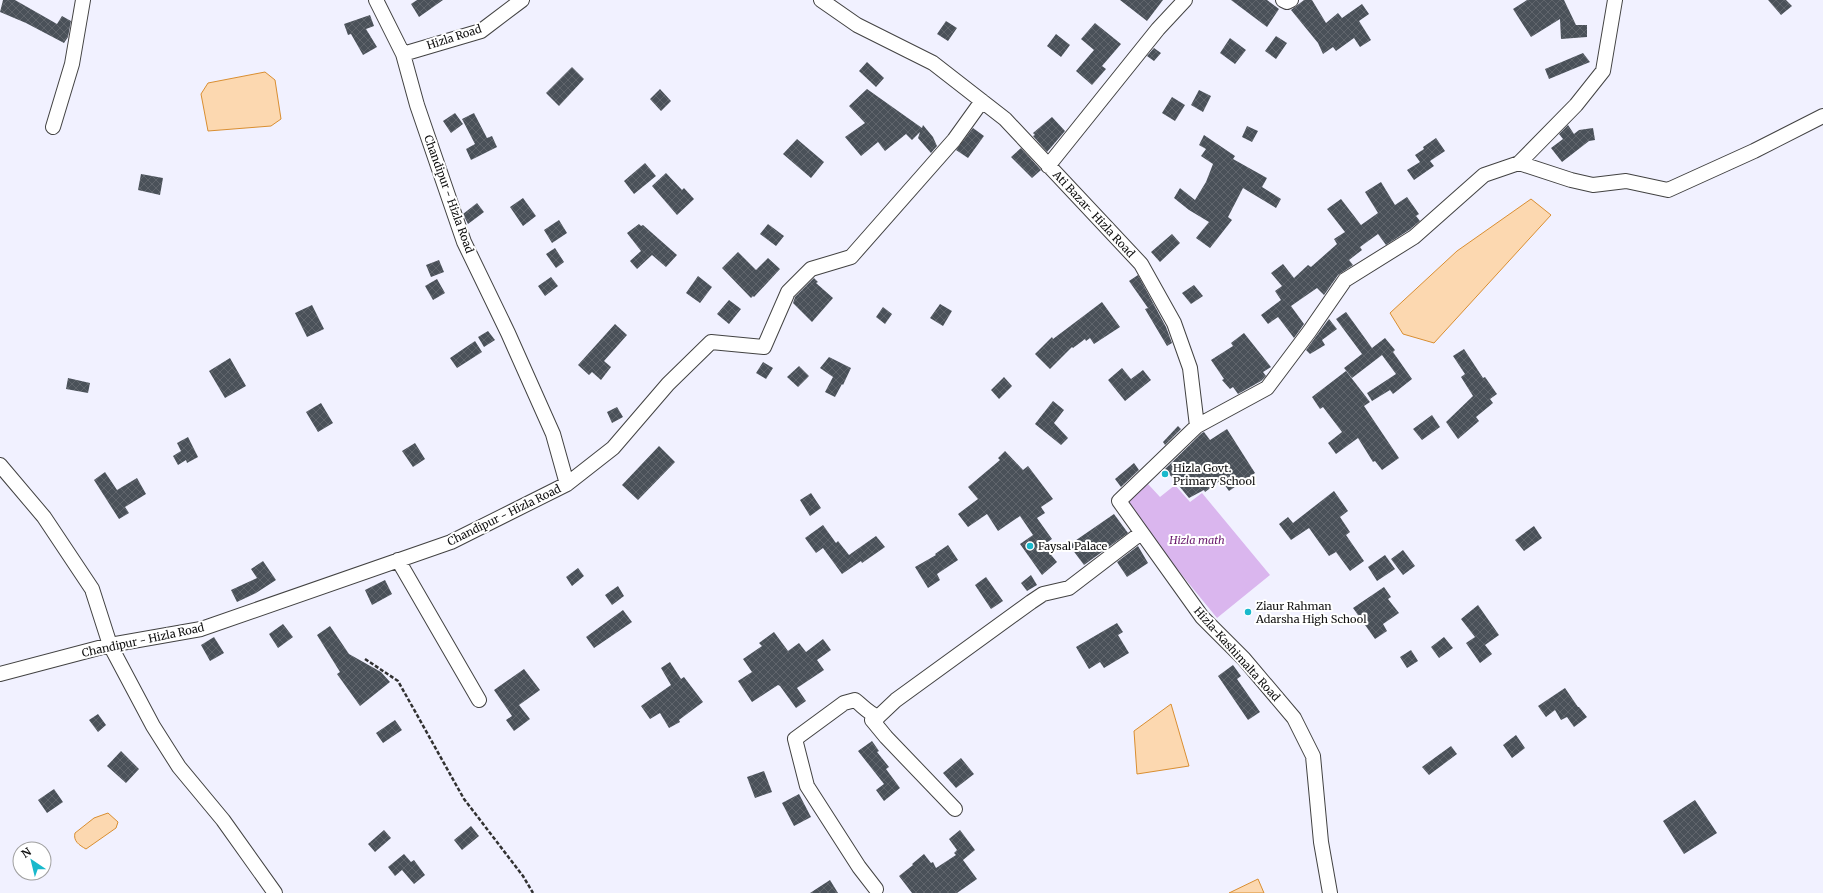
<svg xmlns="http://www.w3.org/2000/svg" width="1823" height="893" viewBox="0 0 1823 893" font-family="Merriweather,serif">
<defs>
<pattern id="building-cross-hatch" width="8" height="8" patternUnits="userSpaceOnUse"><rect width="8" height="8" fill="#4a5159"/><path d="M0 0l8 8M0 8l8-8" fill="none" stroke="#60656c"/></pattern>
</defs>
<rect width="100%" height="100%" fill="#f1f1ff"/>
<path fill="#dab6ee" d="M1148 484 1160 497 1175 485 1190 502 1202 493 1270 575 1217 618 1124 504Z"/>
<path fill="#fcd8b0" stroke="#d98e31" d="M265 72 275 80 281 119 271 126 208 131 201 94 208 83Z
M1531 199 1551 215 1434 343 1403 334 1390 313 1457 251Z
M1171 704 1189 766 1137 774 1134 731Z
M108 813 118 822 116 828 86 849C79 845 73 841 75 833L94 818Z
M1258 879 1264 893H1229Z"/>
<path fill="url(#building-cross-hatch)" d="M3 0H15L57 24 62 16 71 21 68 37 64 43 26 23 0 12Z
M417 0H443L419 17 411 4Z
M1120 0H1163L1147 21Z
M1231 0H1267L1279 9 1267 27Z
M1304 0H1312L1326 23 1338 13 1342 18 1362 4 1369 14 1359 21 1371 40 1360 47 1354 38 1336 51 1333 47 1323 54 1318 43 1291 10Z
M1527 0H1564L1576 25H1587V37L1561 39 1560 19 1531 37 1513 9Z
M1768 0H1786L1792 6 1781 15Z
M370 15 374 26 366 29 377 47 363 55 351 34 348 35 344 24Z
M946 21 957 28 948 41 937 34Z
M1095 23 1121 44 1102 66 1106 69 1092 85 1076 71 1094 50 1081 39Z
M1056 34 1070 45 1061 57 1047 46Z
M1276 36 1287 43 1276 59 1265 51Z
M1230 38 1246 50 1235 64 1220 53Z
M1154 48 1161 53 1154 61 1147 56Z
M1583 53 1590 62 1549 79 1545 69Z
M867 62 884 78 876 87 859 71Z
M572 67 584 79 559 106 546 93Z
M660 89 671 101 661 111 650 99Z
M867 89 922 128 923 125 933 137 937 146 931 153 918 138 920 132 912 140 906 134 885 151 878 142 861 156 845 137 865 123 849 106Z
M1199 90 1211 96 1203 112 1191 105Z
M1172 97 1185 105 1175 121 1162 113Z
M455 113 463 124 451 133 443 121Z
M474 113 487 138 492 136 497 147 471 160 466 149 475 144 462 119Z
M1052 117 1065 131 1047 152 1033 136 1035 135 1033 133Z
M1568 125 1574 134 1579 130 1593 128 1595 140 1589 141 1562 162 1551 148 1563 139 1559 134Z
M1247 126 1258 131 1252 142 1242 137Z
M973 128 984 136 968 158 956 150Z
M1204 135 1235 156 1233 159 1267 178 1262 187 1281 199 1276 208 1243 188 1228 217 1232 220 1210 248 1196 238 1209 222 1189 210 1174 198 1180 188 1195 200 1206 182 1213 164 1201 156 1206 149 1199 145Z
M1436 138 1445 151 1430 161 1434 166 1414 180 1407 170 1420 162 1415 155 1424 149 1423 147Z
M797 139 824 162 811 178 783 154Z
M1021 148 1041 170 1032 178 1011 157Z
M645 163 656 176 634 194 624 181Z
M666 173 682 190 684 188 694 199 677 215 652 186Z
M141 174 163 178 160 195 138 190Z
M1381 182 1395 205 1407 197 1419 214 1416 216 1420 221 1409 230 1386 245 1378 234 1360 247 1362 250 1349 260 1353 265 1338 275 1324 295 1317 288 1291 306 1304 324 1294 338 1278 317 1268 324 1261 315 1281 300 1275 291 1282 286 1271 273 1283 264 1294 278 1308 265 1311 267 1337 244 1334 239 1345 232 1327 209 1341 199 1361 225 1378 213 1365 192Z
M523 198 536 216 523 226 510 207Z
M477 203 484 212 468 224 463 214Z
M559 220 567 233 552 243 544 230Z
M639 224 641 226 643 225 677 255 666 267 652 255 637 269 630 261 641 251 627 233Z
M768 224 784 236 776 246 760 234Z
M1172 234 1180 243 1160 262 1151 252Z
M555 248 564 262 556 268 546 254Z
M738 252 756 270 768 258 780 269 754 297 753 296 751 298 722 268Z
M439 260 444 272 431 277 426 265Z
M1138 275 1166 327 1172 343 1167 346 1145 309 1148 308 1129 281Z
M698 276 712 287 700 303 686 293Z
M551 277 558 286 545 296 538 286Z
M814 278 818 282 816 283 833 298 812 322 793 303 795 297Z
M437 279 445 293 433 300 425 286Z
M1194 285 1203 296 1191 304 1182 293Z
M729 300 741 309 729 324 717 314Z
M1102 302 1120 327 1094 344 1090 338 1086 341 1085 339 1073 348 1072 347 1050 369 1035 354 1052 337 1053 339Z
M940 304 952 311 943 326 930 318Z
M312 305 324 329 307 337 295 313Z
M883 307 892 314 885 324 876 317Z
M1346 312 1372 348 1385 338 1395 350 1393 352 1412 379 1393 394 1390 390 1372 401 1367 393 1396 374 1382 355 1352 378 1344 368 1362 354 1336 319Z
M1329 319 1337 329 1322 340 1325 345 1310 354 1306 350Z
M615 324 627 335 604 361 611 367 601 380 592 372 589 375 578 365Z
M488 331 495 340 484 347 478 337Z
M1244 333 1271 367 1263 372 1266 376 1261 381 1238 394 1233 387 1230 389 1222 380 1224 379 1211 360 1233 346 1231 343Z
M475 341 482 352 457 368 450 358Z
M1464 349 1483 378 1485 377 1497 394 1490 399 1493 403 1476 417 1479 421 1458 439 1446 422 1473 396 1461 377 1465 374 1453 356Z
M829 357 851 368 843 385 842 384 835 397 825 392 833 377 820 368Z
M230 358 246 386 225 398 209 371Z
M763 362 773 368 766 379 756 373Z
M799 366 809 376 798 387 787 377Z
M1122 368 1131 379 1143 370 1151 380 1125 401 1108 380Z
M1346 371 1370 402 1364 406 1399 458 1382 470 1375 461 1373 462 1358 438 1336 454 1328 443 1342 432 1323 407 1320 409 1312 397Z
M1004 377 1012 386 999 399 991 390Z
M68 378 90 383 88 393 66 389Z
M1053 401 1064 410 1054 423 1068 438 1061 445 1035 424Z
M321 403 333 423 318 432 306 412Z
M617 407 623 417 612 423 607 412Z
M1432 415 1440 427 1422 440 1413 429Z
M1178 426 1181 429 1165 445 1163 442Z
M1227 429 1255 473 1229 491 1221 480 1205 492 1204 490 1189 498 1165 469 1202 433 1204 432 1210 440Z
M188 437 198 457 187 463 186 460 178 465 173 456 181 451 177 443Z
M415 443 425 459 413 467 402 451Z
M659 446 675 462 638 500 622 485Z
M1005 451 1023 470 1028 466 1053 499 1041 507 1045 513 1037 518 1052 539 1043 545 1057 562 1042 575 1020 544 1033 535 1020 516 998 531 987 514 968 527 958 514 978 499 968 487 1000 460 998 458Z
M1134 463 1139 470 1121 487 1115 479Z
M105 472 117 490 137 478 146 494 125 507 129 513 119 519 94 480Z
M1334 491 1348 511 1340 517 1350 532 1346 535 1364 561 1350 571 1336 552 1329 556 1309 528 1291 540 1279 524 1288 517 1293 523Z
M811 493 821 508 810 516 800 500Z
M1114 514 1128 533 1084 565 1069 545Z
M823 525 836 543 838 541 849 555 876 536 885 547 862 563 861 561 842 574 823 548 816 553 805 538Z
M1534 526 1542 538 1524 551 1515 540Z
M948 545 958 560 937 574 940 580 928 588 915 567 936 555 935 554Z
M1138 546 1148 563 1127 577 1117 562Z
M1403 550 1415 566 1403 575 1391 559Z
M1385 555 1395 569 1377 581 1368 567Z
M263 561 276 580 256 593 237 602 231 590 257 578 251 569Z
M578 568 584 576 572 586 566 577Z
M1031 575 1037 585 1027 591 1021 583Z
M986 577 1003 601 991 609 975 585Z
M385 580 392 594 372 605 365 590Z
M618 586 624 596 612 605 605 595Z
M1384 587 1391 597 1388 599 1399 613 1383 624 1387 631 1375 639 1353 608Z
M1478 605 1499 635 1485 645 1492 654 1480 663 1466 643 1475 637 1461 619Z
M623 610 632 622 594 648 586 637Z
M1117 623 1123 632 1118 635 1129 653 1104 668 1100 662 1089 669 1076 647Z
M283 624 293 637 278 648 269 634Z
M330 626 349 654 381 672 390 682 360 706 337 674 340 672 317 635Z
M774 632 788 651 799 643 806 652 823 639 831 650 817 660 824 670 797 688 806 701 796 708 780 686 778 685 752 702 738 681 752 672 743 659 762 646 759 643Z
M214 637 224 653 210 661 201 645Z
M1444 637 1453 648 1439 658 1431 647Z
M1411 650 1418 661 1407 668 1400 657Z
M670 662 681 679 684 677 703 702 679 720 680 722 669 728 660 713 650 719 641 706 671 685 661 668Z
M1233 665 1241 676 1237 679 1260 712 1248 720 1218 676Z
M524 669 540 690 519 705 530 719 514 731 506 720 512 716 494 690Z
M1565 688 1578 707H1579L1587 717 1574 727 1567 717 1561 720 1555 710 1546 717 1538 706Z
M98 714 106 725 98 732 89 720Z
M395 720 402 730 383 743 376 733Z
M1516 735 1525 748 1512 758 1503 745Z
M872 741 879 751 877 752 889 767 886 769 900 788 884 801 876 790 884 784 858 751Z
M1451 746 1457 754 1429 775 1422 767Z
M121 751 139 769 126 783 107 766Z
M961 758 974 774 956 788 943 773Z
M764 771 772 792 755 798 747 777Z
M54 789 63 802 47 813 38 800Z
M799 794 811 817 794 826 782 803Z
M1695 800 1717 833 1684 854 1663 821Z
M471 826 479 836 462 850 454 840Z
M384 830 391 838 375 852 368 844Z
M960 830 975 850 963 860 977 879 957 893H912L899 876 913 865 912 864 924 854 931 863 933 862 936 868 956 855 954 853 957 850 949 839Z
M404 854 411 862 414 860 425 875 414 884 402 870 395 876 388 867Z
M830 880 838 893H810Z"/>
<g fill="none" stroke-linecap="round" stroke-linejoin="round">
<defs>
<path id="street" d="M376 0 403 54 417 105 464 242 508 333 553 434 567 484
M821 0 857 25 933 63 1005 119 1141 264 1174 323 1190 368 1197 426 1119 501 1202 617 1244 659 1294 718 1313 756 1321 842 1330 893
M1283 0 1287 2 1291 0
M403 54 481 31 522 0
M53 127 72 64 83 0
M1519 163 1571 180 1593 185 1626 181 1668 190 1754 151 1823 116
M1048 166 1158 29 1185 0
M1197 426 1267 388 1309 332 1345 280 1414 237 1484 175 1519 163 1576 105 1603 71 1615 0
M0 465 44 517 92 589 110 645 153 726 179 767 223 820 275 893
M398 560 479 700
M0 674 110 645 201 629 451 542 567 484 613 448 668 384 711 342 764 347 788 292 811 269 851 257 954 140 982 101
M878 717 872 720 886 737 955 809
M876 889 859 867 807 786 795 739 844 703 855 700C864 707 867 712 878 717L896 700 1031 602 1043 594 1069 588 1141 533"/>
</defs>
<use href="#street" stroke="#424242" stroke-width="16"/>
<path stroke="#313131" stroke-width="2.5" stroke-dasharray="4 2" stroke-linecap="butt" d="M365 659 398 681 464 799 523 876 533 893"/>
<use href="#street" stroke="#fff" stroke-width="14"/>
</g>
<g fill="#19b9cc" stroke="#fff" stroke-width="1.5">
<circle cx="1165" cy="474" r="4"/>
<circle cx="1030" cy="546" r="4"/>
<circle cx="1248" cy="612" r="4"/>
</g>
<g text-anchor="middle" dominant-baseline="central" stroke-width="4" stroke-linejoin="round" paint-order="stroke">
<g font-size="11" fill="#0f0f0f" stroke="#fff">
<text transform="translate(454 37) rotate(-18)">Hizla Road</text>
<text transform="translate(449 194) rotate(70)">Chandipur - Hizla Road</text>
<text transform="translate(1094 214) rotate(47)">Ati Bazar- Hizla Road</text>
<text transform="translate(504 515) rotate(-26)">Chandipur - Hizla Road</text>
<text transform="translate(143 640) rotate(-12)">Chandipur - Hizla Road</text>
<text transform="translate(1237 654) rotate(48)">Hizla-Kashimalta Road</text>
</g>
<g font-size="11" fill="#0f0f0f" stroke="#fff" text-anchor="start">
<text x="1173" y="468">Hizla Govt.<tspan x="1173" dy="13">Primary School</tspan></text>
<text x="1038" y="546">Faysal Palace</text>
<text x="1256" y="606">Ziaur Rahman<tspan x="1256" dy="13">Adarsha High School</tspan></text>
</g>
<g font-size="11" font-style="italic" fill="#69186d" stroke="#fff">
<text x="1197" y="540">Hizla math</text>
</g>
</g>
<g transform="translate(32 861) rotate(325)"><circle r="19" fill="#ffffff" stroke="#9f9f9f"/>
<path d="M0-3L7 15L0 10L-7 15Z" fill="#19b9cc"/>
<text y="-6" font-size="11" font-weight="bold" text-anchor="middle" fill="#0f0f0f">N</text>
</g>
</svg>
